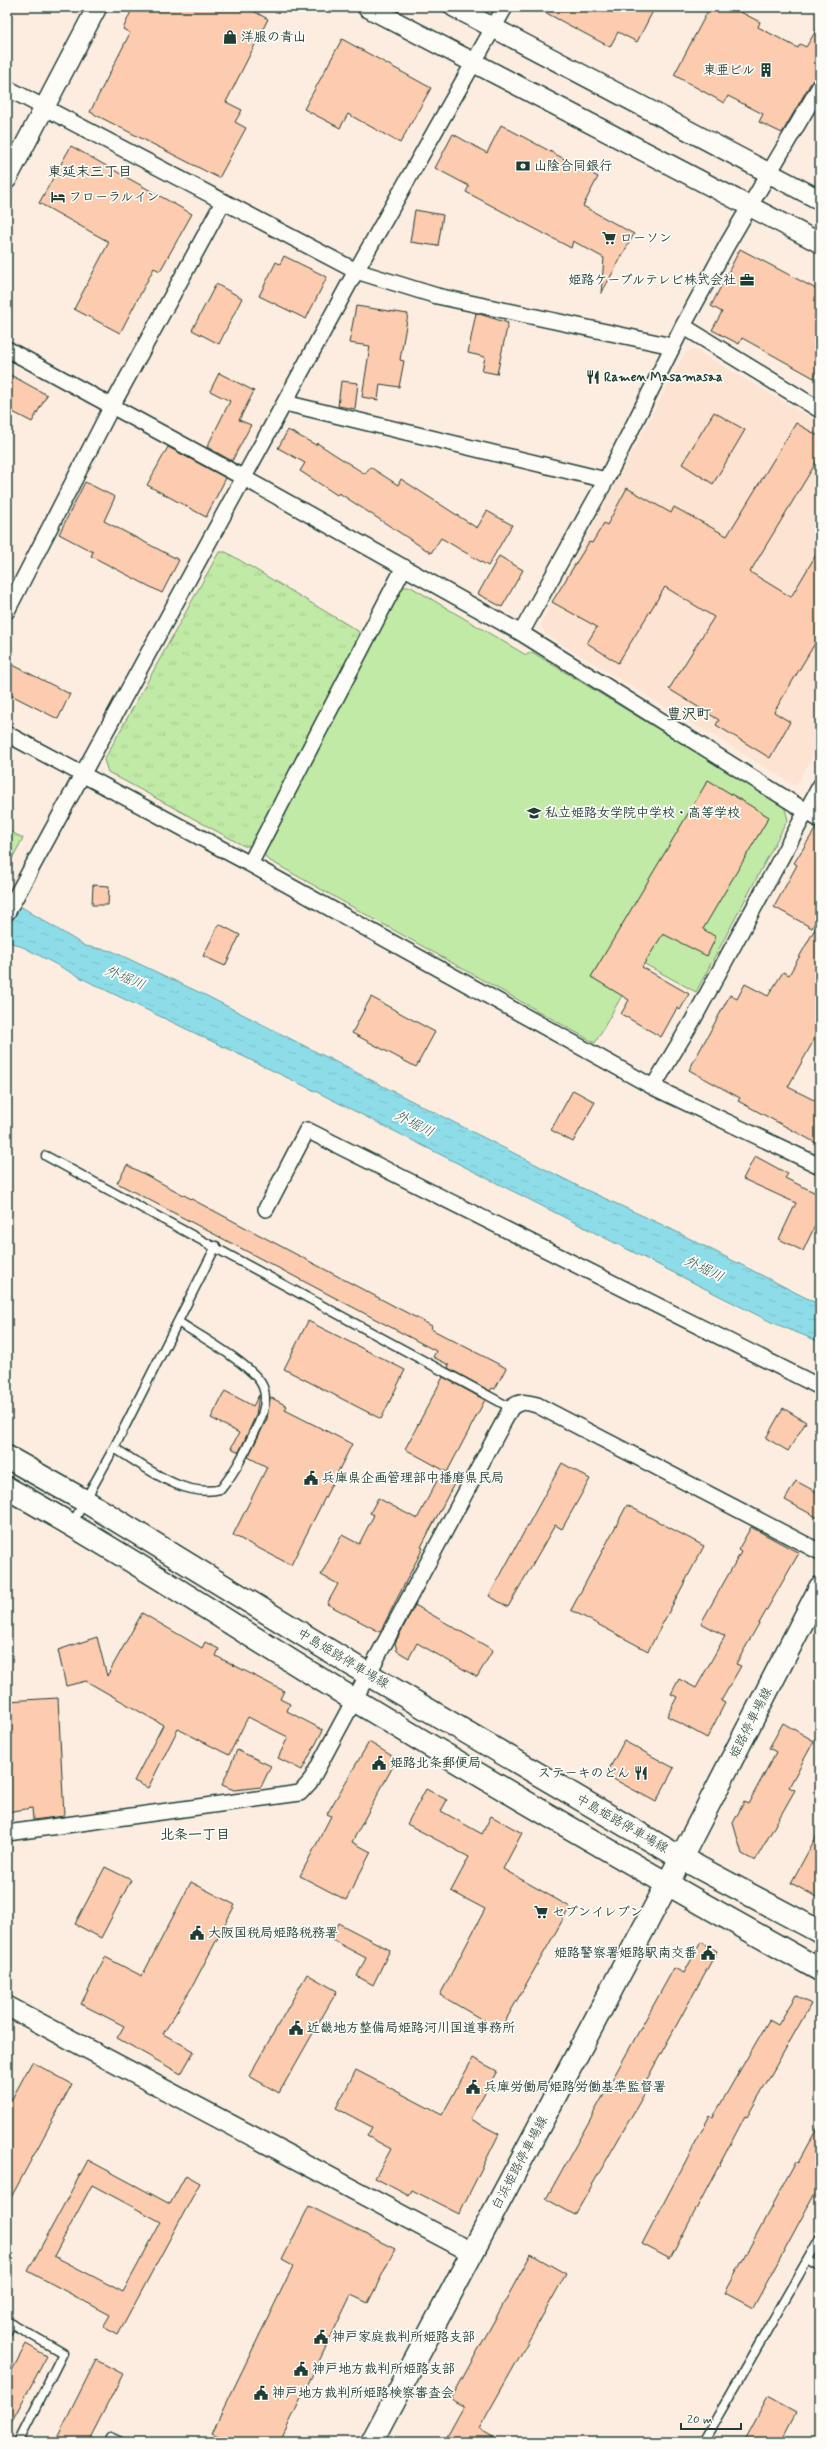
<svg xmlns="http://www.w3.org/2000/svg" width="827" height="2449" viewBox="0 0 827 2449" font-family="Mynerve,'Klee One',sans-serif">
<defs>
<pattern id="grass-tufts" width="24" height="20" patternUnits="userSpaceOnUse"><rect width="24" height="20" fill="#c1eaa6"/><path d="M3 7l-1-3M5 7V3M7 7l1-3M15 17l-1-3M17 17v-4M19 17l1-3" fill="none" stroke="#a5ca90"/></pattern>
<pattern id="water-ripples" width="26" height="14" patternUnits="userSpaceOnUse"><rect width="26" height="14" fill="#8ddde8"/><path d="M2 4q2-2 4 0t4 0M15 11q2-2 4 0t4 0" fill="none" stroke="#79bfc8"/></pattern>
</defs>
<rect width="100%" height="100%" fill="#fdede1"/>
<filter id="ink" filterUnits="userSpaceOnUse"><feTurbulence type="fractalNoise" baseFrequency=".025" numOctaves="2"/><feDisplacementMap in="SourceGraphic" scale="8" xChannelSelector="R" yChannelSelector="G"/><feConvolveMatrix kernelMatrix="1 2 1 2 8 2 1 2 1" color-interpolation-filters="sRGB"/></filter>
<g filter="url(#ink)">
<path fill="#fde3d1" d="M694 349 820 423V743L796 786 545 634 541 623 685 353Z"/>
<path fill="url(#grass-tufts)" stroke="#70946d" d="M219 552H226L358 631 361 639 251 846H244L108 772 104 760Z
M7 830 23 838 7 868Z"/>
<path fill="#c1eaa6" stroke="#70946d" d="M402 587H411L526 655 532 652 784 806 788 819 696 992 641 962 595 1043 267 859 263 852Z"/>
<path fill="url(#water-ripples)" stroke="#619da0" d="M7 898 85 946 112 951 207 996 580 1187 667 1227 820 1305V1342L771 1322 317 1092 93 984 25 948 7 941Z"/>
<path fill="#fdcbad" stroke="#1f3d34" fill-rule="evenodd" d="M133 7H246L268 19 226 102 242 110 235 122 246 128 219 178 90 112 130 33 123 29Z
M535 7H655L637 42 618 32 610 47Z
M710 7H731L760 22 758 27 798 48 800 44 806 47 820 24V76L812 81 782 133 759 122 763 114 728 96 724 103 674 75Z
M342 39 431 88 400 143 348 114 340 128 304 109Z
M501 125 598 177 583 206 634 234 601 294 604 258 573 241 571 248 466 192 469 186 435 168 453 134 487 153Z
M71 146 192 214 160 271 154 268 120 333 74 309 109 242 39 203Z
M415 210 443 215 438 246 410 242Z
M740 249 820 291V366L814 378 742 338 739 344 712 330 722 312 711 306Z
M284 256 327 277 306 319 259 296 276 262 280 264Z
M216 284 242 298 219 344 192 330Z
M356 306 408 314 400 360 404 361 399 387 380 384 378 400 362 397 370 346 349 343Z
M476 313 508 323 497 374 482 371 485 357 468 353Z
M7 373 47 395 32 422 7 409Z
M219 373 254 391 239 420 251 425 232 461 207 447 230 401 210 391Z
M341 381 358 383 355 409 338 406Z
M714 412 745 430 713 484 682 464Z
M796 423 820 437V456L750 572 791 597 820 548V635L774 712 790 722 770 758 716 725 719 720 669 689 714 617 665 587 618 663 587 643 597 627 552 602 589 542 592 543 604 523 607 525 627 488 671 513 674 507 727 536Z
M288 430 316 445 317 443 365 474 370 467 398 485 401 479 477 528 487 511 512 525 488 566 441 538 431 553 339 493 337 495 300 471 305 463 278 448Z
M168 447 226 478 206 517 147 485Z
M85 482 115 497 104 521 179 560 162 593 91 556 93 552 59 534Z
M499 556 523 570 502 607 478 594Z
M7 662 70 694 58 719 7 693Z
M708 780 769 817 703 929 716 937 707 956 663 934 642 967 689 994 680 1010 677 1008 661 1037 621 1014 629 1000 591 977Z
M816 828 820 829V913L812 928 774 907 797 865 794 863Z
M93 885 109 886 108 905H92Z
M820 920V1029L788 1087 820 1103V1145L738 1101 740 1098 689 1070 730 995 737 999 745 984 768 996 783 972 789 975Z
M219 924 240 935 225 966 203 956Z
M371 997 435 1032 416 1067 352 1033Z
M573 1090 595 1102 573 1142 551 1130Z
M755 1156 788 1174 785 1178 820 1195V1215L803 1251 779 1239 796 1203 743 1179Z
M127 1165 432 1326 431 1329 506 1368 495 1389 492 1388 490 1391 448 1368 449 1365 433 1357 436 1351 117 1183Z
M308 1321 405 1370 381 1419 284 1369Z
M443 1377 485 1400 447 1472 405 1449Z
M225 1391 253 1406 259 1395 256 1415 239 1452 231 1448 239 1433 211 1418Z
M270 1397 287 1406 285 1410 352 1444 291 1565 233 1535 267 1467 248 1457 267 1419Z
M783 1408 806 1422 788 1451 766 1438Z
M562 1463 590 1479 562 1529 555 1525 508 1607 489 1596Z
M440 1475 455 1482 421 1547 423 1548 380 1632 327 1604 338 1584 321 1575 342 1535 359 1544 374 1515 370 1513 378 1498 417 1519Z
M796 1481 820 1494V1519L785 1500Z
M627 1505 704 1546 648 1651 571 1610Z
M751 1527 799 1553 736 1664 741 1666 721 1701 725 1703 707 1738 667 1716 677 1697 671 1694 679 1679 696 1688 725 1636 701 1623 741 1552 738 1550Z
M415 1605 493 1650 477 1677 417 1643 409 1658 397 1651 395 1643Z
M142 1613 202 1648 205 1642 219 1649 216 1656 284 1691 280 1699 290 1704 287 1711 323 1730 302 1770 278 1758 288 1737 248 1717 229 1755 178 1729 148 1788 134 1781 163 1725 86 1681 66 1686 58 1650 97 1637 107 1676Z
M58 1698 64 1816 33 1820 32 1808 7 1812V1701Z
M783 1723 814 1741 789 1787 795 1790 755 1861 742 1854 733 1823 744 1802 748 1804 776 1752 769 1748Z
M624 1741 674 1768 656 1802 606 1775Z
M369 1742 397 1759 352 1842 371 1852 346 1900 300 1876 331 1816 327 1814Z
M237 1750 271 1766 261 1787 234 1790 222 1785Z
M426 1789 447 1800 441 1811 482 1834 491 1816 522 1833 503 1869 570 1907 500 2030 440 1995 485 1909 451 1891 469 1857 407 1824Z
M820 1830V1899L791 1883Z
M105 1867 131 1880 101 1938 75 1924Z
M191 1882 235 1905 192 1987 163 2034 194 2051 181 2074 117 2038 124 2026 81 2004 105 1957 142 1976Z
M338 1923 390 1950 373 1985 357 1976 366 1958 330 1939Z
M701 1942 717 1951 646 2081 650 2084 575 2215 546 2199 674 1968 684 1973Z
M307 1974 337 1991 279 2093 249 2076Z
M796 1995 811 2004 747 2117 745 2116 670 2259 642 2244 710 2115 713 2117 769 2020 778 2025Z
M473 2058 497 2071 470 2119 499 2134 459 2214 412 2190 409 2196 375 2178 391 2149 367 2136 372 2127 336 2108 356 2070 442 2115Z
M32 2062 72 2084 7 2205V2108Z
M820 2123V2184L753 2308 725 2293 796 2161 798 2163Z
M88 2160 170 2204 186 2175 200 2183 118 2335 103 2327 110 2315 28 2271ZM92 2185 161 2222 123 2292 54 2256Z
M309 2206 395 2249 368 2303 351 2295 280 2442H230L212 2433 293 2266 282 2260Z
M531 2254 566 2274 479 2429 502 2442H444L464 2406 451 2399Z
M26 2344 47 2356 7 2430V2380Z
M96 2360 123 2374 88 2442H55Z
M767 2397 796 2413 781 2442H743Z"/>
<g fill="none" stroke-linecap="round" stroke-linejoin="round">
<defs>
<path id="service" d="M46 1156 511 1408
M114 1448C145 1466 183 1499 221 1489 235 1472 245 1453 254 1433 261 1420 269 1402 263 1387 256 1367 197 1334 178 1322
M72 1524 114 1448 216 1246
M808 2260 820 2267
M7 2321 63 2353 18 2442
M7 2332 11 2324
M108 2442 110 2437 121 2442
M703 2442 820 2238"/>
<path id="minor" d="M7 88 356 271 437 296 672 346
M683 326 820 410
M7 349 244 478 521 633 820 820
M285 403 606 480
M7 611 112 406 223 202
M521 633 606 480 683 326 727 245 820 86
M7 734 250 864 653 1087 820 1166
M250 864 404 567
M7 913 356 271 505 7
M653 1087 693 1020 820 786
M266 1209 307 1130 820 1387
M7 1833 300 1793 310 1782 511 1408C520 1400 526 1402 537 1405L820 1552"/>
<path id="tertiary" d="M367 7 820 243
M454 7 820 200
M7 179 97 7
M7 2006 473 2253"/>
<path id="secondary" d="M7 1457 85 1501 369 1675 681 1858 820 1932
M7 1488C126 1554 239 1630 356 1701 509 1794 664 1883 820 1970
M372 2442 681 1858 820 1588"/>
</defs>
<use href="#service" stroke="#1f3d34" stroke-width="11"/>
<use href="#minor" stroke="#1f3d34" stroke-width="18"/>
<use href="#tertiary" stroke="#1f3d34" stroke-width="22"/>
<use href="#secondary" stroke="#1f3d34" stroke-width="25"/>
<use href="#service" stroke="#fdfcf7" stroke-width="8"/>
<use href="#minor" stroke="#fdfcf7" stroke-width="15"/>
<use href="#tertiary" stroke="#fdfcf7" stroke-width="19"/>
<use href="#secondary" stroke="#fdfcf7" stroke-width="22"/>
</g>
</g>
<defs>
<symbol id="shop-bare" viewBox="-9 -9 18 18"><path d="M-5-2.5h2.3a2.7 3.5 0 0 1 5.4 0H5L5.5 6h-11ZM-1.5-2.5h3a1.5 2.3 0 0 0-3 0Z" fill="#1f3d34" stroke="#fdfcf7" stroke-width="2.5" paint-order="stroke"/></symbol>
<symbol id="building-bare" viewBox="-9 -9 18 18"><path d="M-4-6H4V6H1V3H-1V6H-4ZM-2.5-4.3h1.7v1.8h-1.7ZM.8-4.3h1.7v1.8H.8ZM-2.5-1h1.7V.8h-1.7ZM.8-1h1.7V.8H.8Z" fill="#1f3d34" stroke="#fdfcf7" stroke-width="2.5" paint-order="stroke"/></symbol>
<symbol id="bank-bare" viewBox="-9 -9 18 18"><path d="M-6-4H6V4H-6ZM0-2.3a2.3 2.3 0 1 0 0 4.6a2.3 2.3 0 1 0 0-4.6Z" fill="#1f3d34" stroke="#fdfcf7" stroke-width="2.5" paint-order="stroke"/></symbol>
<symbol id="hotel-bare" viewBox="-9 -9 18 18"><path d="M-6-4.5h1.5V1H6V5H4.5V3h-9V5H-6ZM-4 0a1.8 1.8 0 1 1 3.6 0ZM.5 0V-2.5h3Q6-2.5 6 0Z" fill="#1f3d34" stroke="#fdfcf7" stroke-width="2.5" paint-order="stroke"/></symbol>
<symbol id="supermarket-bare" viewBox="-9 -9 18 18"><path d="M-6-5.5h2.5l.6 2H6L4.5 2H-2.5L-4.4-4H-6ZM-1.5 3.2a1.3 1.3 0 1 0 .1 0ZM3 3.2a1.3 1.3 0 1 0 .1 0Z" fill="#1f3d34" stroke="#fdfcf7" stroke-width="2.5" paint-order="stroke"/></symbol>
<symbol id="office-bare" viewBox="-9 -9 18 18"><path d="M-6-3h4V-5.5h4V-3h4V5H-6ZM-1-4.5V-3h2v-1.5ZM-6 0V1H6V0Z" fill="#1f3d34" stroke="#fdfcf7" stroke-width="2.5" paint-order="stroke"/></symbol>
<symbol id="restaurant-bare" viewBox="-9 -9 18 18"><path d="M-5-6h1v4h1v-4h1v4h1v-4h1v5L-1.5 .5V6h-2V.5L-5-1ZM5-6V6H3V1.5H1.5Q1.5-4 5-6Z" fill="#1f3d34" stroke="#fdfcf7" stroke-width="2.5" paint-order="stroke"/></symbol>
<symbol id="school-bare" viewBox="-9 -9 18 18"><path d="M0-5L7-2L0 1L-7-2ZM-4 1L0 2.5L4 1V4Q0 6-4 4Z" fill="#1f3d34" stroke="#fdfcf7" stroke-width="2.5" paint-order="stroke"/></symbol>
<symbol id="civic-bare" viewBox="-9 -9 18 18"><path d="M-.6-6.5H3V-4.5H.6V-3L4-1V1h2V6H-6V1h2V-1L-.6-3ZM-1.2 2.5V6h2.4V2.5Z" fill="#1f3d34" stroke="#fdfcf7" stroke-width="2.5" paint-order="stroke"/></symbol>
</defs>
<g fill-rule="evenodd">
<use href="#shop-bare" x="220" y="27" width="20" height="20"/>
<use href="#building-bare" x="756" y="60" width="20" height="20"/>
<use href="#bank-bare" x="513" y="156" width="20" height="20"/>
<use href="#hotel-bare" x="48" y="187" width="20" height="20"/>
<use href="#supermarket-bare" x="599" y="228" width="20" height="20"/>
<use href="#office-bare" x="737" y="270" width="20" height="20"/>
<use href="#restaurant-bare" x="583" y="367" width="20" height="20"/>
<use href="#school-bare" x="524" y="803" width="20" height="20"/>
<use href="#civic-bare" x="301" y="1468" width="20" height="20"/>
<use href="#civic-bare" x="369" y="1753" width="20" height="20"/>
<use href="#restaurant-bare" x="631" y="1763" width="20" height="20"/>
<use href="#supermarket-bare" x="531" y="1902" width="20" height="20"/>
<use href="#civic-bare" x="187" y="1923" width="20" height="20"/>
<use href="#civic-bare" x="698" y="1943" width="20" height="20"/>
<use href="#civic-bare" x="286" y="2018" width="20" height="20"/>
<use href="#civic-bare" x="463" y="2077" width="20" height="20"/>
<use href="#civic-bare" x="311" y="2327" width="20" height="20"/>
<use href="#civic-bare" x="291" y="2359" width="20" height="20"/>
<use href="#civic-bare" x="251" y="2383" width="20" height="20"/>
</g>
<g text-anchor="middle" dominant-baseline="central" stroke-width="3.5" stroke-linejoin="round" paint-order="stroke">
<g font-size="13" font-weight="bold" fill="#1f3d34" stroke="#fdfcf7" text-anchor="start">
<text x="241" y="37">洋服の青山</text>
<text x="755" y="70" text-anchor="end">東亜ビル</text>
<text x="534" y="166">山陰合同銀行</text>
<text x="69" y="197">フローラルイン</text>
<text x="620" y="238">ローソン</text>
<text x="736" y="280" text-anchor="end">姫路ケーブルテレビ株式会社</text>
<text x="604" y="377">Ramen Masamasaa</text>
<text x="545" y="813">私立姫路女学院中学校・高等学校</text>
<text x="322" y="1478">兵庫県企画管理部中播磨県民局</text>
<text x="390" y="1763">姫路北条郵便局</text>
<text x="630" y="1773" text-anchor="end">ステーキのどん</text>
<text x="552" y="1912">セブンイレブン</text>
<text x="208" y="1933">大阪国税局姫路税務署</text>
<text x="697" y="1953" text-anchor="end">姫路警察署姫路駅南交番</text>
<text x="307" y="2028">近畿地方整備局姫路河川国道事務所</text>
<text x="484" y="2087">兵庫労働局姫路労働基準監督署</text>
<text x="332" y="2337">神戸家庭裁判所姫路支部</text>
<text x="312" y="2369">神戸地方裁判所姫路支部</text>
<text x="272" y="2393">神戸地方裁判所姫路検察審査会</text>
</g>
<g font-size="13" fill="#1f3d34" stroke="#fdfcf7">
<text transform="translate(343 1659) rotate(31)">中島姫路停車場線</text>
<text transform="translate(751 1723) rotate(-63)">姫路停車場線</text>
<text transform="translate(622 1824) rotate(30)">中島姫路停車場線</text>
<text transform="translate(520 2163) rotate(-62)">白浜姫路停車場線</text>
</g>
<g font-size="14" font-weight="bold" fill="#1f3d34" stroke="#fdfcf7">
<text x="90" y="172">東延末三丁目</text>
<text x="195" y="1835">北条一丁目</text>
</g>
<g font-size="14" font-style="italic" fill="#355d58" stroke="#fdfcf7">
<text transform="translate(125 978) rotate(23)">外堀川</text>
<text transform="translate(414 1124) rotate(27)">外堀川</text>
<text transform="translate(704 1269) rotate(26)">外堀川</text>
</g>
<g font-size="15" font-weight="bold" fill="#1f3d34" stroke="#fdfcf7">
<text x="689" y="715">豊沢町</text>
</g>
</g>
<rect width="827" height="2449" fill="none" stroke="#fdfcf7" stroke-width="24"/>
<rect x="12" y="12" width="803" height="2425" fill="none" stroke="#1f3d34" stroke-width="1.5" filter="url(#ink)"/>
<path d="M681 2423v6h60v-6" fill="none" stroke="#1f3d34" stroke-width="2"/>
<text x="687" y="2423" font-size="12" fill="#1f3d34" stroke="#fdfcf7" stroke-width="3" paint-order="stroke">20 m</text>
</svg>
